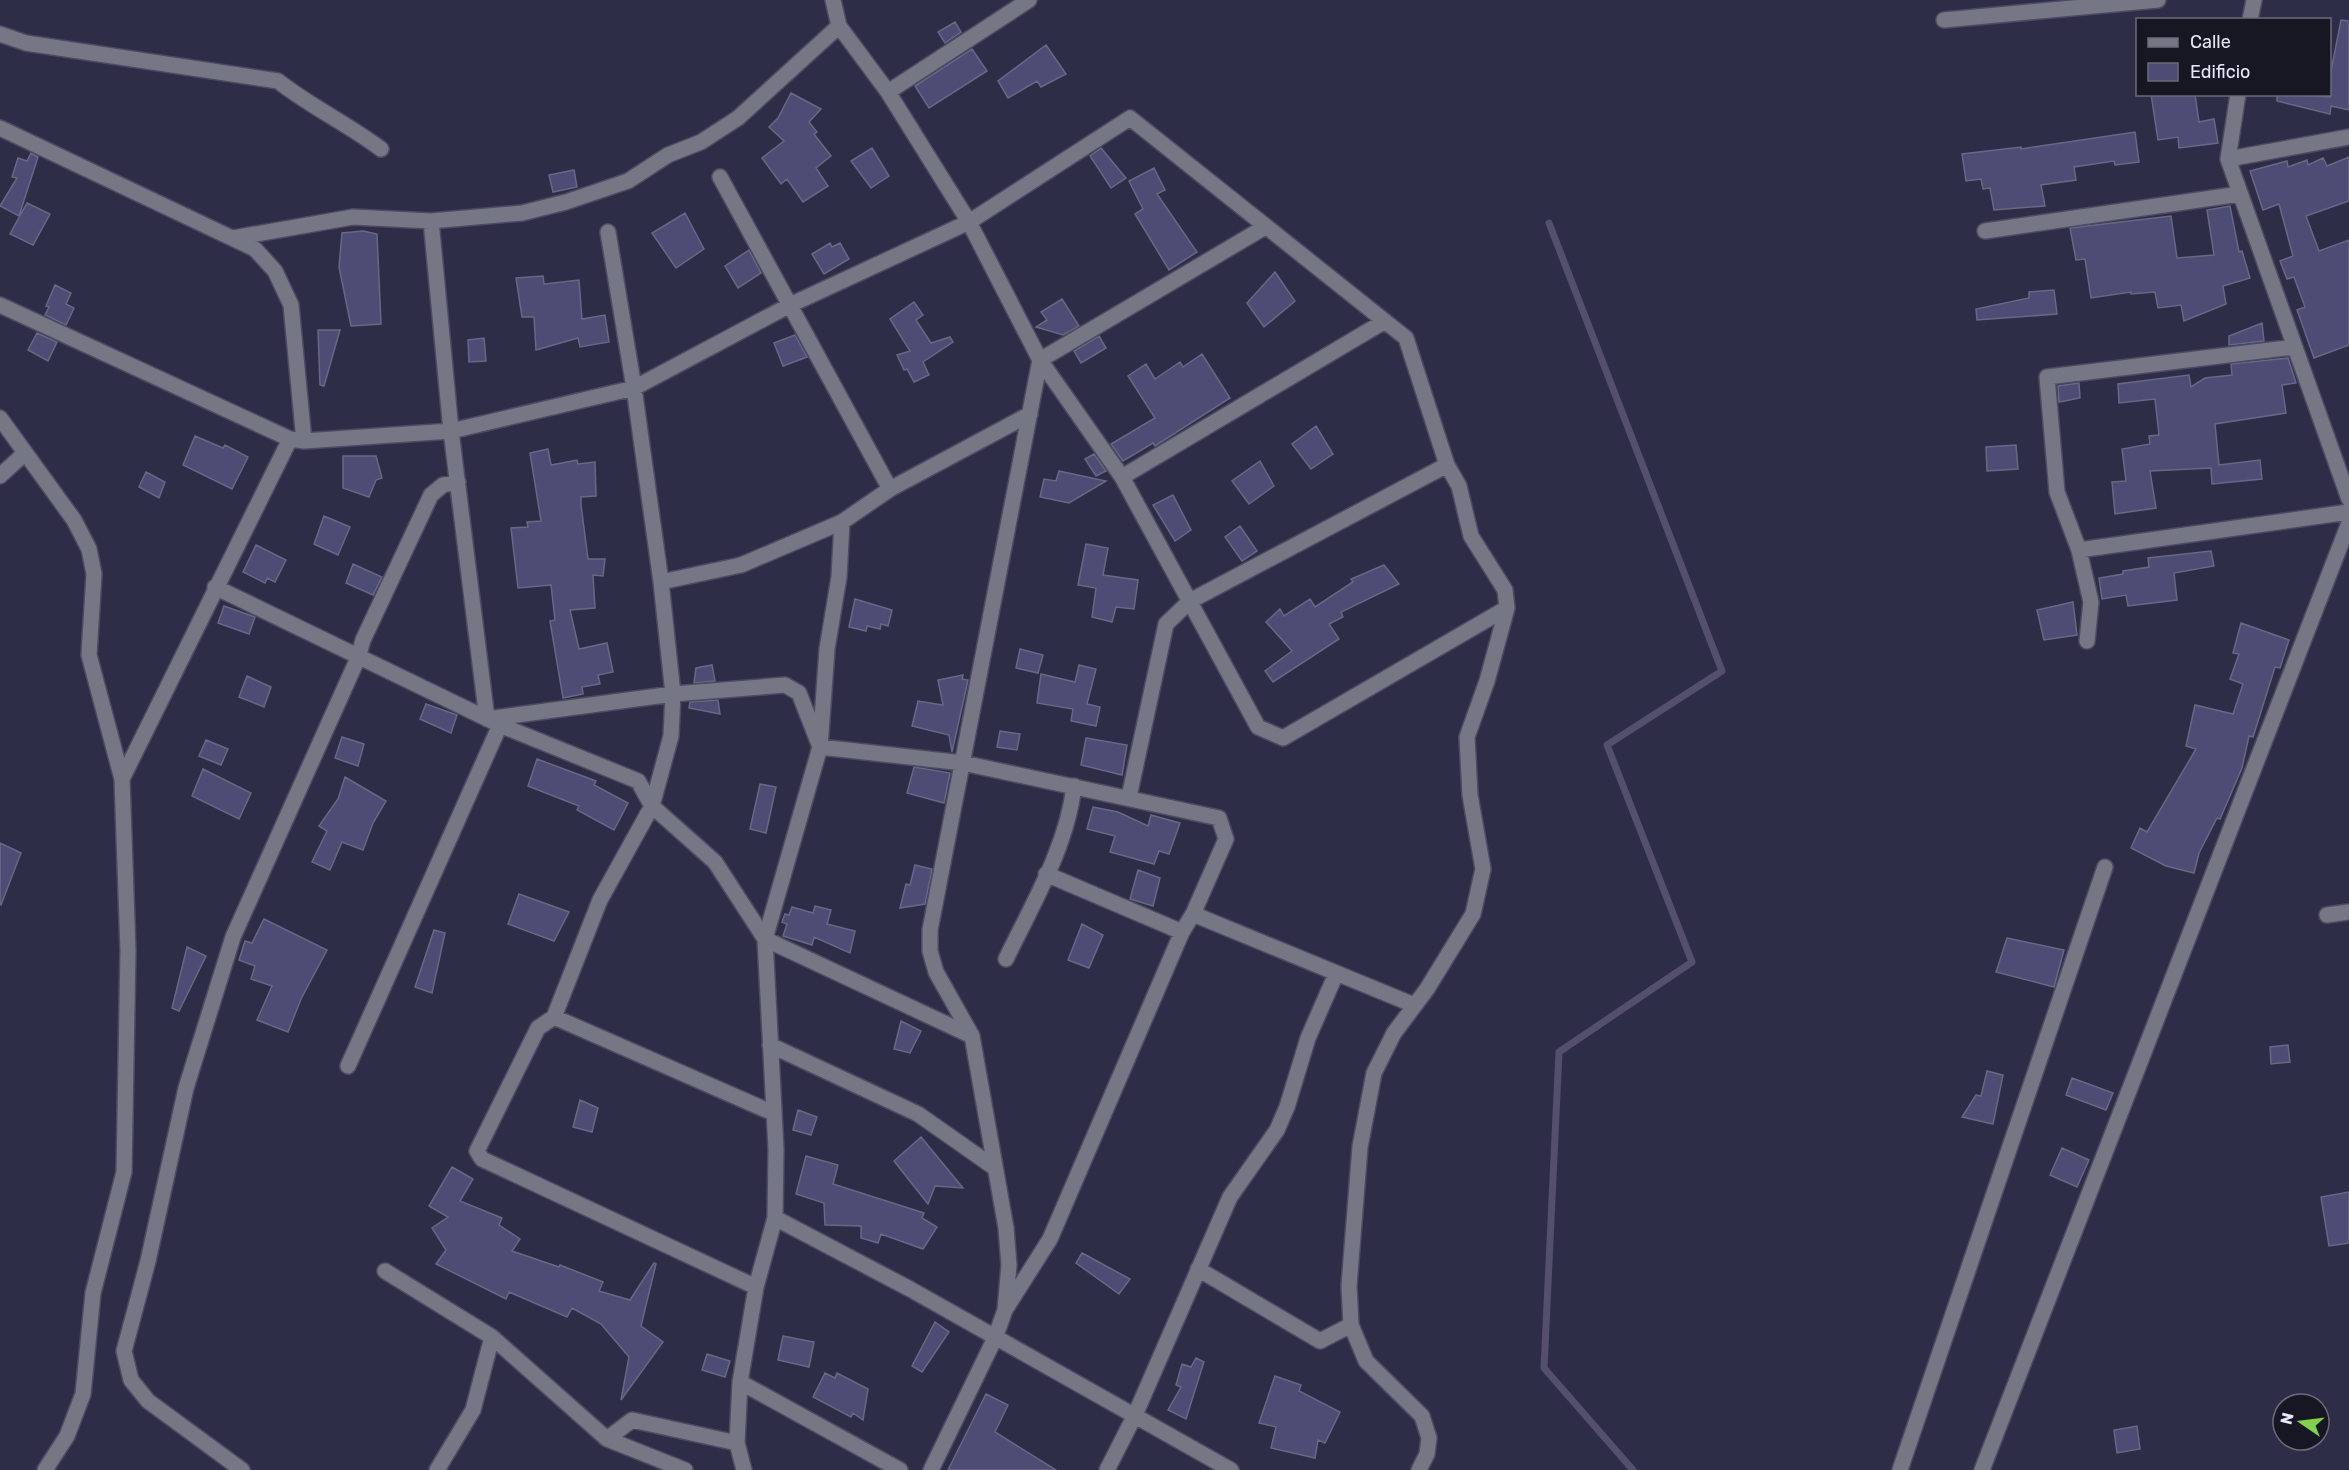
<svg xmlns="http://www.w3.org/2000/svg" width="2349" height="1470" viewBox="0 0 2349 1470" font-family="Rubik,sans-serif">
<rect width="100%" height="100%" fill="#2e2d47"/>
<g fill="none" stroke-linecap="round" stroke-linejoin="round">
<path stroke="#534f6d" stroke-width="7" d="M1549 223 1722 671 1607 745 1692 962 1559 1052 1544 1368 1633 1470"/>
</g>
<path fill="#4d4c74" stroke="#686885" stroke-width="1.5" d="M2341 20 2349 21V110L2331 106 2330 114 2277 101V94L2330 97V76Z
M955 22 961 32 945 43 938 32Z
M1046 45 1066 74 1041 87 1037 81 1008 98 998 81Z
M972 49 987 71 929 108 915 86Z
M791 93 821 109 809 122 817 132 814 134 831 156 816 168 828 186 803 202 787 179 781 184 762 158 784 141 769 127 778 118Z
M2151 94H2195L2199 122 2214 119 2218 143 2179 148 2178 137 2158 140Z
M2135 132 2139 162 2115 165 2114 161 2074 167 2076 180 2041 185 2045 206 1994 210 1990 188 1983 189 1981 179 1966 181 1962 154 2021 147V149Z
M872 148 889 176 871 188 851 161Z
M1101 148 1126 178 1111 188 1090 156Z
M31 153 38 157 19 216 0 206 17 178 12 177 18 158 27 161Z
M2349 157V201L2306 216 2319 251 2349 240V345L2314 358 2297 310 2305 307 2294 277 2287 279 2280 261 2293 256 2279 204 2263 210 2250 171 2287 161 2288 167 2307 160 2308 165 2323 158 2327 166Z
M1154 168 1165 190 1157 194 1197 252 1169 270 1135 214 1143 209 1129 181Z
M574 170 577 187 553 192 549 175Z
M27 203 50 214 33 245 10 234Z
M2230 206 2239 252 2242 251 2250 278 2223 286 2226 304 2184 321 2181 305 2158 308 2155 292 2131 294V292L2091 298 2085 259 2076 260 2070 228 2171 216 2177 258 2214 255 2207 210Z
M685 213 704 249 676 268 652 233Z
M363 231 377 234 381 324 351 326 339 267 342 233Z
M830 243 832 247 840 243 849 259 824 274 812 254Z
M749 250 761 273 738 288 725 266Z
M1275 272 1295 301 1264 327 1247 303Z
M543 276 544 284 579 280 582 319 605 315 609 342 580 347 578 338 536 350 534 317H522L516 278Z
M55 285 71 293 66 304 74 308 66 325 45 315 49 307 46 306Z
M2054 290 2057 314 1977 320 1976 309 2029 298V292Z
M1062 299 1079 326 1063 335 1036 327 1047 320 1041 312Z
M914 302 923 315 916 320 931 343 950 337 953 342 923 362 929 375 914 382 907 369 904 370 897 355 910 351 890 319Z
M2262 323 2264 341 2229 345V336Z
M318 330H340L324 386 320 385Z
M37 333 57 342 48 361 28 350Z
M795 335 807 357 783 366 774 343Z
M1099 336 1106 348 1081 363 1074 351Z
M484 338 486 361 469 362 468 340Z
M1202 354 1230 398 1155 446 1153 443 1123 461 1111 444 1155 418 1128 376 1146 364 1155 379 1180 362 1183 367Z
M2288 358 2296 383 2282 385 2286 413 2215 424 2219 465 2260 460 2262 479 2212 484 2211 468 2150 471 2156 508 2115 514 2112 482 2126 481 2122 449 2150 444 2149 436 2159 435 2155 399 2119 403 2118 384 2189 375 2191 387 2205 378 2232 375 2231 364Z
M2079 383 2080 398 2059 402 2058 386Z
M1316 426 1333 454 1311 469 1292 444Z
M195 436 223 448 225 445 248 457 232 489 183 465Z
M2016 445 2018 469 1987 471 1986 447Z
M548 449 551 465 577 460 578 464 595 462 596 496 581 497V505L588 559H605L603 576 593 575 595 608 570 610 579 649 607 643 613 672 598 675 600 684 582 687 583 694 563 698 550 621 555 620 551 585 518 588 511 528 528 527 527 522 541 521 530 453Z
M1094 454 1106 471 1096 476 1085 459Z
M343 456H376L382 478 376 480 369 497 343 488Z
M1260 461 1274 486 1249 504 1232 481Z
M1059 471 1106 481 1069 503 1040 497 1044 479 1056 481Z
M146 472 165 482 159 498 139 487Z
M1173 495 1191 530 1175 541 1153 505Z
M324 516 350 527 338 555 314 544Z
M1240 526 1257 551 1242 561 1225 537Z
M1086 544 1108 548 1103 575 1138 580 1134 609 1116 607 1112 622 1092 617 1096 588 1078 585Z
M256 545 286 560 275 582 267 578 265 583 243 572Z
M2211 551 2214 566 2174 573 2177 600 2128 606 2126 595 2102 599 2099 578 2123 574V571L2149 567 2148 558Z
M353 564 382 577 373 595 346 583Z
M1384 565 1399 584 1341 612 1343 617 1329 624 1339 639 1273 682 1265 671 1292 651 1266 622 1280 609 1284 616 1310 599 1315 607 1353 582 1351 579Z
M855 599 892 610 888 626 881 624 880 629 867 626 866 631 849 627Z
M2073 602 2077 635 2044 640 2037 610Z
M224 606 255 617 249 634 218 623Z
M2241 623 2289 640 2280 668 2275 667 2253 737 2249 736 2242 768 2220 819 2217 818 2199 853 2194 873 2166 866 2131 848 2140 828 2147 832 2196 749 2186 746 2195 705 2233 714 2243 684 2230 679 2239 654 2233 653Z
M1020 649 1043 655 1038 673 1016 668Z
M712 665 715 681 694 683 696 668Z
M1079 665 1096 669 1087 704 1100 707 1096 726 1071 721 1073 709 1037 703 1041 674 1075 682Z
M963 675 962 679 968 680 952 752 949 735 912 726 918 701 943 705 938 680Z
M247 676 271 687 264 707 239 697Z
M718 700 720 714 689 708 690 702Z
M426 704 457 715 451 733 420 719Z
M1000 731 1020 734 1017 750 997 747Z
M342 737 364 744 358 766 335 758Z
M1086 738 1127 745 1122 775 1081 765Z
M206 740 228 749 221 765 199 756Z
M537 759 596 781 594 785 628 803 614 830 577 810 579 806 528 786Z
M914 767 950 773 944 803 907 793Z
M203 769 251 793 239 819 192 796Z
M345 777 386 801 373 823 363 850 342 842 330 870 312 862 327 831 319 826 338 799Z
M760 784 776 787 766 833 750 829Z
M1093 807 1118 812 1148 826 1151 815 1180 823 1169 854 1159 851 1154 864 1110 852 1115 836 1087 829Z
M0 843 21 853 1 905 0 904Z
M915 865 932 869 925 904 900 908 906 884 910 885Z
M1138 870 1160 878 1153 906 1130 899Z
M519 894 569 912 554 941 508 924Z
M815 906 831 910 827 924 855 931 850 953 814 937 812 945 783 936 787 924 782 922 785 914 789 915 792 907 813 913Z
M264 919 327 950 301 999 288 1032 257 1020 272 986 251 979 255 966 239 960 245 941 252 943Z
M1082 924 1103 935 1089 968 1068 960Z
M434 930 445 933 432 993 415 987Z
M2007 938 2064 950 2054 987 1996 972Z
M187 947 206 956 179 1011 172 1008Z
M901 1021 921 1031 910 1053 894 1049Z
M2288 1045 2290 1062 2271 1064 2270 1047Z
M1987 1071 2003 1075 1993 1124 1962 1117 1976 1095 1981 1096Z
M2072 1078 2113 1093 2106 1110 2066 1095Z
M580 1100 598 1108 592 1132 573 1127Z
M798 1110 817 1117 811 1135 793 1130Z
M921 1137 963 1188 935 1186 928 1204 894 1161Z
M2062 1148 2089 1160 2077 1187 2050 1175Z
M806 1156 838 1165 833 1184 924 1213 922 1218 937 1227 923 1249 881 1234 878 1243 861 1238V1226L825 1225 824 1203 796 1194Z
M452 1167 473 1179 460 1201 502 1218 499 1225 520 1239 512 1251 559 1267 560 1265 603 1282 599 1291 630 1300 654 1263 656 1264 641 1326 663 1342 621 1400 629 1357 601 1324 572 1308 567 1317 509 1292 506 1299 436 1264 446 1250 432 1228 448 1217 429 1206Z
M2349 1192V1243L2329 1246 2321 1197Z
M1082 1253 1130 1279 1119 1294 1076 1263Z
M935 1322 949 1332 922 1372 912 1366Z
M783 1336 814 1342 809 1367 778 1360Z
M707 1354 730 1361 725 1377 702 1370Z
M1196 1358 1204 1362 1186 1419 1168 1410 1181 1387 1176 1385 1182 1364 1191 1367Z
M825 1373 835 1378 837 1373 868 1389 863 1420 853 1413 851 1417 813 1397Z
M1275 1376 1301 1385 1299 1391 1340 1412 1325 1443 1318 1440 1315 1458 1271 1448 1276 1427 1259 1423Z
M986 1394 1008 1405 995 1432 1056 1470H948Z
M2137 1426 2140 1449 2117 1453 2114 1430Z"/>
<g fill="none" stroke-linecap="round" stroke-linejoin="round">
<defs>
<path id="minor" d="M833 0 839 26 888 92 969 222 1040 360 1122 477 1258 727 1283 738 1507 608
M1944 20 2158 0
M2250 20 2254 0
M0 34 26 43 278 81C311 107 348 124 381 149
M888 92 1029 0
M2238 94 2228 159 2349 499
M0 128 255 249 275 271 291 305 304 441
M2228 159 2349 137
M720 177 890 489
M431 221 451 431 487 719 673 694 785 685 799 693 820 747 963 763 1219 818 1226 839 1193 914 1182 932 1050 1239 1005 1310
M1985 231 2240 194
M233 238 353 217 431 221 522 213 566 202 628 181 668 155 701 142 738 118 839 26
M0 305 290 439 304 441 451 431 634 388 790 305 969 222 1130 118 1406 338 1447 465 1459 486 1471 536 1505 590 1507 608 1487 681 1467 737 1470 795 1483 869 1473 914 1427 989 1394 1033 1374 1073 1360 1147 1349 1286 1351 1325 1366 1361 1422 1416 1429 1438 1427 1454 1419 1470
M0 418 74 520 89 549 94 574 89 655 122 779 128 950 124 1172 93 1293 83 1394 67 1436 45 1470
M0 476 25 453
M1122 477 1385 321
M842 522 839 577 827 649 820 747 765 939 972 1036
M2079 550 2349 512
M661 582 741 565 842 522 890 489 1030 414
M215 587 500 725 638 781 652 806 715 862 765 939 776 1149 775 1218 756 1287 740 1382 737 1443 744 1470
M2087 641 2091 602 2079 550 2057 492 2047 377 2294 347
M122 779 290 439
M1129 797 1166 624 1190 601 1447 465
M1046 874 1182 932
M1193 914 1414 1005
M2327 915 2349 912
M1006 959C1032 905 1067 847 1074 786
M554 1017 600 900 652 806 671 736 673 694 661 582 634 388 608 232
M770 1045 918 1114 995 1168
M348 1066 500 725
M775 1218 910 1289 1231 1470
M1198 1269 1320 1341 1351 1325
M385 1271 492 1337 607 1439 685 1470
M756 1287 482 1159 477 1151 538 1028 554 1017 773 1113
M740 1382 900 1470
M607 1439 632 1420 737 1443
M242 1470 148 1401 131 1380 124 1351 148 1261 186 1088 233 937 358 658 363 640 431 495 443 485 458 482
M437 1470 473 1410 492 1337
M931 1470 995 1338 1005 1310 1009 1265 1006 1228 972 1036 936 972 930 951V930L1040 360 1265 227
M1107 1470 1135 1415 1230 1197 1277 1130 1287 1107 1308 1038 1336 974
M1900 1470 2105 867
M1982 1470 2349 523"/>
</defs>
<use href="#minor" stroke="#4c4b63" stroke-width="18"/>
<use href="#minor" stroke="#767784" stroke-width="15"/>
</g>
<rect x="2136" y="18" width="195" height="78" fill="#171723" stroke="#6b6b79" stroke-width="1.5"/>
<rect x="2148" y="38" width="30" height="9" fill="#767784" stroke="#6b6b79" stroke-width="1.5"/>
<text x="2190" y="48" font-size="18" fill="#e8e8f9">Calle</text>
<rect x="2148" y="63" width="30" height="18" fill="#4d4c74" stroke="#6b6b79" stroke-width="1.5"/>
<text x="2190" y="78" font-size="18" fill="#e8e8f9">Edificio</text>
<g transform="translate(2301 1422) rotate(284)"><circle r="28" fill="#171723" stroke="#6b6b79" stroke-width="1.5"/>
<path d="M0-4.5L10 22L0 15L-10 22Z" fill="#82d050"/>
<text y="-9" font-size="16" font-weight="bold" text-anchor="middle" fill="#e8e8f9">N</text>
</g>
</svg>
